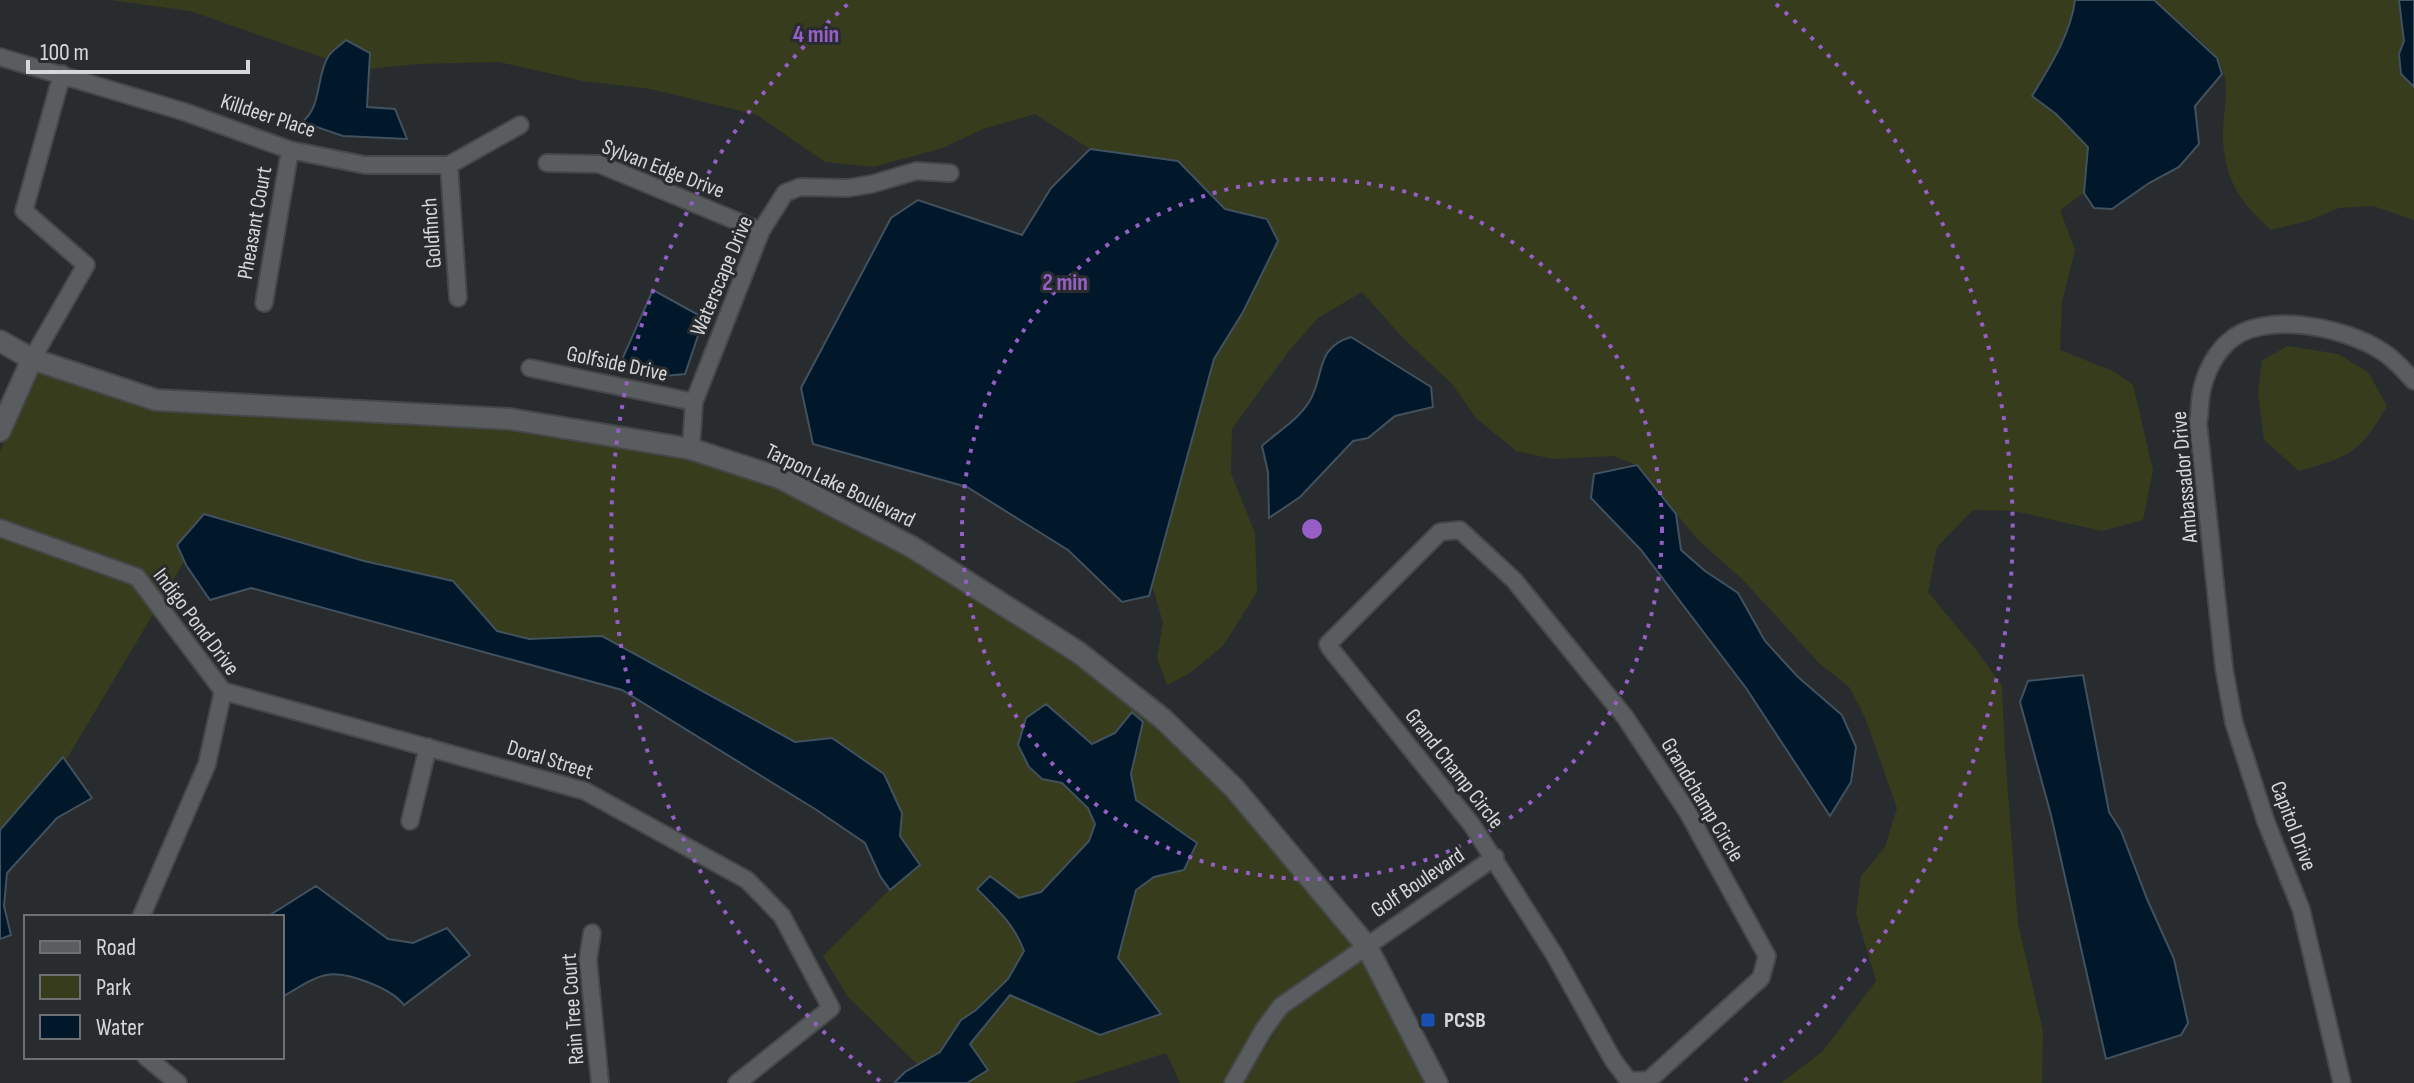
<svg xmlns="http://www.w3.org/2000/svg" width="2414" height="1083" viewBox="0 0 2414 1083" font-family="'Sofia Sans Condensed',sans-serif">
<rect width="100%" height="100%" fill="#292c2e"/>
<path fill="#363c1c" d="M110 0H2075C2071 34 2049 68 2032 96L2056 114 2088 147 2084 193 2060 210 2075 250 2062 302 2060 350 2115 372 2133 385 2153 470 2143 520 2102 531 2014 511 1973 510 1937 547 1928 592 1978 652 2002 686 2005 753 2018 924 2043 1031 2042 1083H1781L1823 1051 1876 981 1856 914 1861 876 1885 847 1897 808 1864 715 1849 687 1820 664 1743 580 1697 539 1637 465 1613 456 1553 459 1516 451 1476 418 1452 384 1402 337 1362 292 1318 318 1288 352 1232 429 1231 473 1255 533 1257 592 1223 646 1190 673 1167 685 1157 658 1163 623 1152 585 1161 550 1214 359 1244 312 1278 241 1267 219 1225 209 1178 161 1090 149 1035 114 983 129 943 148 873 167 825 162 757 115 651 89 583 81 499 62 417 64 369 69V53L328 57 327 59 190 11Z
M2154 0H2399L2404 41 2399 54 2414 87V220L2373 206 2339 208 2308 221 2271 230C2238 201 2222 175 2223 130 2224 104 2232 83 2217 58 2208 44 2168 13 2154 0Z
M2288 346 2338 354 2368 372 2387 406C2362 451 2348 458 2299 471L2264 440 2258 393 2262 360Z
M36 372 156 408 510 427 694 458 777 486 909 555 1075 659 1158 725 1228 793 1355 943 1274 1001 1224 1083H1180L1166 1053 1073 1083H967L987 1070 970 1044 1010 995 1060 1016 1160 1014 1118 958 1136 890 1154 877 1184 870 1136 800 1131 774 1139 747 1132 713 1115 733 1093 744 1047 704 1042 779 1062 783 1088 808 1095 824 1089 841 1040 892 1019 899 977 890C997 908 1014 925 1024 951L1008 979 976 1010 961 1020 940 1052 918 1065 848 997 823 956 889 890 900 836 902 813 832 738 795 742 602 636 529 639 497 631 453 581 364 561 240 523 203 514 177 545 184 562 163 597 139 570 0 520V451Z
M0 536 134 584 155 611 66 760 63 758 0 830Z
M1364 957 1429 1083H1243L1287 1012Z"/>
<path fill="#01172a" stroke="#41515e" stroke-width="2" d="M2075 0H2154L2217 58 2222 74 2195 106 2199 144 2179 167 2149 183 2112 209 2094 208 2084 193 2088 147 2056 114 2032 96C2049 68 2071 34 2075 0Z
M2399 0H2414V87L2401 74 2399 54 2404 41Z
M346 40 370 53 367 107 395 109 407 139 343 136 302 122C322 107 316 76 328 57 331 51 341 45 346 40Z
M1090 149 1178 161 1225 209 1267 219 1278 241 1243 312 1214 359 1149 596 1122 602 1068 550 967 487 813 444 801 388 891 218 918 200 1022 235 1051 188Z
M653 290 704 318 685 374 644 378 620 364Z
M1351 337 1431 387 1433 407 1395 416 1368 438 1353 441 1300 497 1269 518 1268 472 1262 446C1277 432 1298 420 1309 402 1325 377 1314 348 1351 337Z
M1637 465 1676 514 1681 550 1705 571 1738 593 1765 641 1798 677 1842 715 1856 747 1851 782 1830 816 1746 688 1641 550 1591 498 1594 474Z
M204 514 364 561 453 581 497 631 529 639 602 636 795 742 832 738 884 774 902 813 900 836 920 865 890 890 880 876 865 843 815 809 622 690 251 588 210 600 186 565 177 545Z
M2083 675 2109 812 2121 831 2147 899 2174 959 2188 1023 2181 1035 2106 1059 2051 815 2020 702 2028 681Z
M1046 704 1092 744 1115 733 1132 712 1143 722 1131 774 1136 800 1197 843 1184 870 1154 877 1136 890 1118 958 1161 1014 1100 1035 1010 995 970 1044 988 1070 967 1083H894L905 1072 940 1052 961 1020 976 1010 1008 979 1024 951C1015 925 996 908 977 889L990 876 1019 898 1041 892 1089 841 1095 824 1088 808 1062 783 1042 779 1029 767 1018 745 1026 718Z
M63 757 92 798 57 818 7 873 4 906 11 935 0 939V830Z
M316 886 388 939 413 943 447 928 470 955 404 1005C391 988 343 969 322 976 308 980 295 990 282 997V917H267Z"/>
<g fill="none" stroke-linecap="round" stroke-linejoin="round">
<defs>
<path id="minor" d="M0 57 185 112 290 150 365 165H449L520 125
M547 163 599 164 761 231
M449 165 458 298
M264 303 290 150
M32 359 86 265 24 211 62 74
M530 368 694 402
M691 449 694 402 761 231 785 193 800 187 848 188 872 184 916 171 950 173
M0 528 137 577 223 691 207 764 141 917
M1460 530 1514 580 1625 717 1687 811 1767 956 1761 978 1649 1080 1629 1081 1613 1060 1554 954 1472 825 1330 648 1328 644 1440 532Z
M223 691 585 791 747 880 782 916 831 1008 737 1083
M410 821 428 747
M592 933 588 960 600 1083
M146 1057 178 1083
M1233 1083 1264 1029 1281 1006 1495 857
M2342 1083 2301 909 2266 822 2234 723 2224 668 2198 422C2200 416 2199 411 2200 404 2201 383 2211 358 2227 343 2261 309 2346 327 2383 352 2394 359 2405 371 2414 381"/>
<path id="tertiary" d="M0 341 32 359 156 400 510 419 691 449 780 478 912 547 1078 652 1163 719 1234 788 1366 945 1437 1083
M0 431 32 359"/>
</defs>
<use href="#minor" stroke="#454748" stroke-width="20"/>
<use href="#tertiary" stroke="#454748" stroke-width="24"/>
<use href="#minor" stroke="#5a5d5f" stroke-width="16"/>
<use href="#tertiary" stroke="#5a5d5f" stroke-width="20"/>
</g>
<g fill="none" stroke="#965fc6" stroke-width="4" stroke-dasharray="4 8">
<circle cx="1312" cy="529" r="350"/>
<path d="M880 1081A701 701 0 0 1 848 4M1776 4A701 701 0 0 1 1744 1081"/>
</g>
<rect fill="#1a4fb4" stroke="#292c2e" stroke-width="3" x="1420" y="1012" width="16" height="16" rx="4"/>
<g text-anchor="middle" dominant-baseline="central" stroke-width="6" stroke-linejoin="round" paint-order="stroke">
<g font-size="22" fill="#d5d7d8" stroke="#292c2e">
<text transform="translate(268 116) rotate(18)">Killdeer Place</text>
<text transform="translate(663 169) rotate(21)">Sylvan Edge Drive</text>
<text transform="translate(255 223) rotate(-80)">Pheasant Court</text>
<text transform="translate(432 233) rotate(-94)">Goldfinch</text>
<text transform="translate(722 276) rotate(-67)">Waterscape Drive</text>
<text transform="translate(617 364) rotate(12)">Golfside Drive</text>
<text transform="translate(2185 477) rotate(-95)">Ambassador Drive</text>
<text transform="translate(840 486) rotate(26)">Tarpon Lake Boulevard</text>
<text transform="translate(196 622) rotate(53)">Indigo Pond Drive</text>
<text transform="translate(550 760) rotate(17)">Doral Street</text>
<text transform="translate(1454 769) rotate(52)">Grand Champ Circle</text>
<text transform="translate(1702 800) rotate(59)">Grandchamp Circle</text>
<text transform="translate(2293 826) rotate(69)">Capitol Drive</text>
<text transform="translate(1418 883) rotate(-34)">Golf Boulevard</text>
<text transform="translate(573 1009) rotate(-94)">Rain Tree Court</text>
</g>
<g font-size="22" font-weight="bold" fill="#d5d7d8" stroke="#292c2e" text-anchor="start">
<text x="1444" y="1020">PCSB</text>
</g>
</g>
<circle cx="1312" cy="529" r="12" fill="#965fc6" stroke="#292c2e" stroke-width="4"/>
<g font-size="24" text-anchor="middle" font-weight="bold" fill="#965fc6" stroke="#292c2e" stroke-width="6" stroke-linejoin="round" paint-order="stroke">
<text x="816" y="42">4 min</text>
<text x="1065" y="290">2 min</text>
</g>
<rect x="24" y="915" width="260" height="144" fill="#292c2e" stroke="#6e7072" stroke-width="2"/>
<rect x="40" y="941" width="40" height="12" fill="#5a5d5f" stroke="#6e7072" stroke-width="2"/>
<text x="96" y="955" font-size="24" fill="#d5d7d8">Road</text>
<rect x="40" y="975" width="40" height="24" fill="#363c1c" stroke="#6e7072" stroke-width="2"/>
<text x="96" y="995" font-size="24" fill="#d5d7d8">Park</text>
<rect x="40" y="1015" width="40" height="24" fill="#01172a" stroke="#6e7072" stroke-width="2"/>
<text x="96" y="1035" font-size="24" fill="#d5d7d8">Water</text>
<path d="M28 60v12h220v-12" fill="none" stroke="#d5d7d8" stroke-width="4"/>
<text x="40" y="60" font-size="24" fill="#d5d7d8" stroke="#292c2e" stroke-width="6" paint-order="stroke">100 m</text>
</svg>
